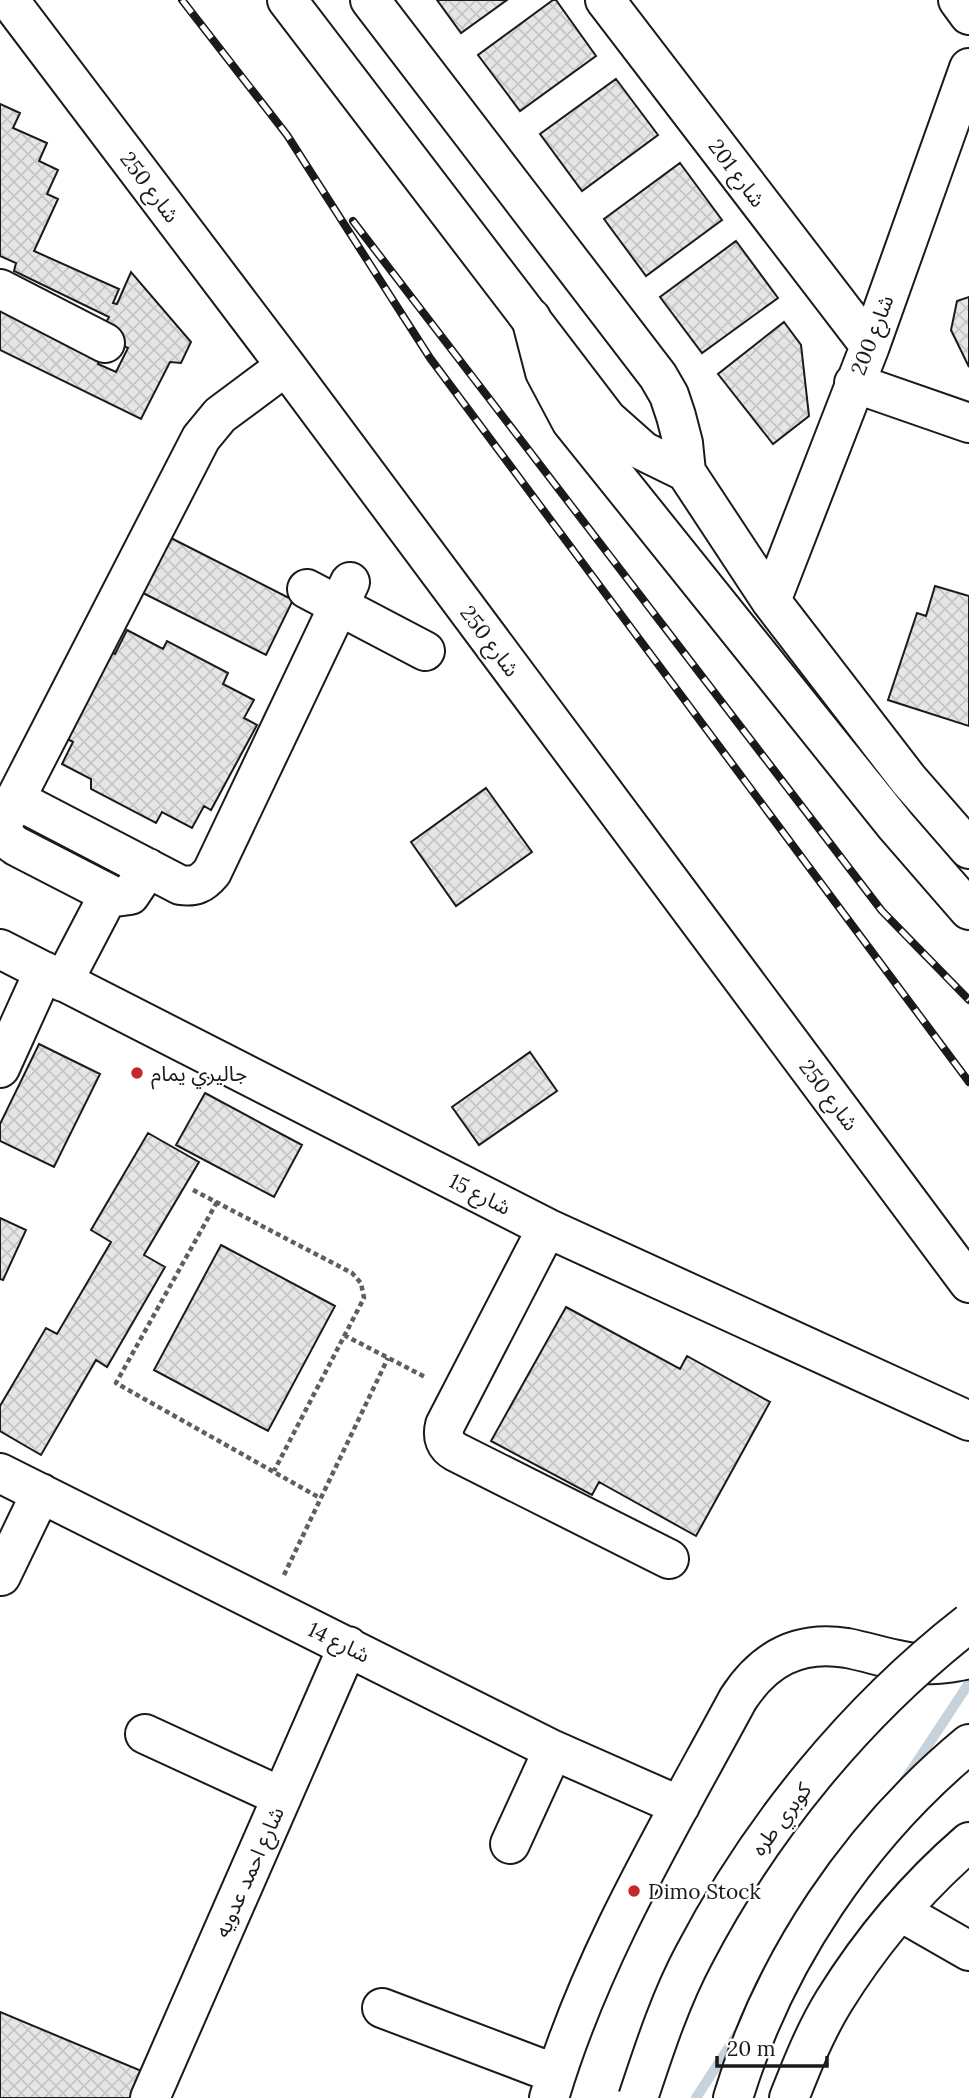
<svg xmlns="http://www.w3.org/2000/svg" width="969" height="2098" viewBox="0 0 969 2098" font-family="Lora,'Noto Sans Arabic',serif">
<defs>
<pattern id="building-cross-hatch" width="8" height="8" patternUnits="userSpaceOnUse" patternTransform="scale(1.75)"><rect width="8" height="8" fill="#e6e6e6"/><path d="M0 0l8 8M0 8l8-8" fill="none" stroke="#c5c5c5"/></pattern>
</defs>
<rect width="100%" height="100%" fill="#fff"/>
<g fill="none" stroke-linecap="round" stroke-linejoin="round">
<path stroke="#c6d2dc" stroke-width="10" d="M905 1780 969 1683
M696 2098 738 2033"/>
</g>
<path fill="url(#building-cross-hatch)" stroke="#1a1a1a" stroke-width="2" d="M437 0H507L461 33Z
M553 0H556L596 56 520 111 478 55Z
M616 79 658 135 582 191 540 134Z
M0 104 20 113 13 128 47 143 39 161 58 170 47 194 58 199 34 251 119 289 113 303 117 304 131 272 191 342 181 363 170 362 141 419 0 350V297L106 349 98 364 116 372 128 348 100 334 109 317 14 271 16 263 0 256Z
M680 163 722 220 646 276 604 219Z
M736 241 778 298 702 353 660 297Z
M969 297V367L951 330 957 301Z
M784 322 801 345 809 416 773 444 718 374Z
M165 535 293 600 266 655 137 590Z
M935 586 969 596V726L888 700 917 613 926 616Z
M127 630 163 649 167 641 228 673 223 684 254 700 244 718 257 725 211 810 204 806 192 828 162 812 156 823 91 789V779L62 764 73 742 62 736 108 651 115 654Z
M486 788 532 852 456 906 411 842Z
M39 1044 100 1074 54 1167 0 1141V1124Z
M530 1052 557 1091 479 1145 452 1107Z
M205 1093 302 1145 274 1197 176 1145Z
M148 1133 199 1162 144 1255 165 1267 107 1367 96 1360 41 1455 0 1431V1406L46 1328 57 1334 111 1242 91 1230Z
M0 1218 26 1230 3 1280 0 1279Z
M221 1245 335 1306 268 1431 154 1370Z
M566 1307 680 1369 687 1356 770 1402 696 1536 599 1482 592 1495 491 1441Z
M0 2012 144 2072 133 2098H0Z"/>
<g fill="none" stroke-linecap="round" stroke-linejoin="round">
<defs>
<path id="minor" d="M9 0 286 366 969 1283
M287 0 607 419 643 451 686 472
M370 0 658 376 669 395 676 416 683 443 686 472 771 601 908 779 969 849
M605 0 870 346
M958 0 969 15
M0 289 105 343
M854 383 969 423
M307 589 425 651
M771 601 870 346 969 68
M15 799 180 885C195 887 202 884 212 872L350 582
M148 868 130 895 115 897 16 846C7 840 3 834 3 823L201 438 220 415 286 366
M0 949 547 1228 969 1421
M63 982 109 894
M0 1068 44 971
M547 1228 445 1425C442 1437 445 1446 456 1452L669 1559
M0 1473 553 1750 680 1806
M1 1576 41 1493
M145 1734 282 1797
M510 1844 553 1750
M901 1912 969 1951
M382 2008 556 2074
M150 2098 348 1646
M549 2098C590 1958 669 1827 738 1699 764 1659 798 1640 847 1648 873 1653 899 1663 926 1664 941 1665 955 1662 969 1659
M789 2098C802 2065 815 2032 834 2001 870 1943 917 1887 969 1842"/>
<path id="major" d="M531 318 545 372 571 421 896 826 969 910
M733 2098C774 1961 859 1835 969 1744"/>
</defs>
<use href="#minor" stroke="#1a1a1a" stroke-width="42"/>
<use href="#major" stroke="#1a1a1a" stroke-width="42"/>
<path stroke="#5f5f5f" stroke-width="4.5" stroke-dasharray="5 3.5" stroke-linecap="butt" d="M193 1190 352 1273 361 1283 364 1298 274 1471
M217 1202 116 1383 320 1498
M344 1335 427 1378
M284 1575 388 1358"/>
<use href="#minor" stroke="#fff" stroke-width="38"/>
<use href="#major" stroke="#fff" stroke-width="38"/>
<defs>
<path id="rail" d="M182 0 287 135 430 358 969 1082
M353 221 882 911 969 1000"/>
</defs>
<use href="#rail" stroke="#1a1a1a" stroke-width="8"/>
<use href="#rail" stroke="#fff" stroke-width="5" stroke-dasharray="16" stroke-linecap="butt"/>
<defs>
<path id="major-bridge" d="M638 2098C654 2050 670 2000 694 1955 760 1828 856 1711 969 1623"/>
</defs>
<use href="#major-bridge" stroke="#1a1a1a" stroke-width="42" stroke-linecap="butt"/>
<use href="#major-bridge" stroke="#fff" stroke-width="38"/>
</g>
<g fill="#c62828" stroke="#fff" stroke-width="2.5">
<circle cx="137" cy="1073" r="7"/>
<circle cx="634" cy="1891" r="7"/>
</g>
<g text-anchor="middle" dominant-baseline="central" stroke-width="5" stroke-linejoin="round" paint-order="stroke">
<g font-size="21" fill="#1a1a1a" stroke="#fff">
<text transform="translate(737 173) rotate(53)">شارع 201</text>
<text transform="translate(150 187) rotate(53)">شارع 250</text>
<text transform="translate(872 335) rotate(-69)">شارع 200</text>
<text transform="translate(490 641) rotate(53)">شارع 250</text>
<text transform="translate(829 1095) rotate(53)">شارع 250</text>
<text transform="translate(480 1194) rotate(27)">شارع 15</text>
<text transform="translate(339 1642) rotate(26)">شارع 14</text>
<text transform="translate(781 1819) rotate(-53)">كوبري طره</text>
<text transform="translate(249 1872) rotate(-66)">شارع احمد عدويه</text>
</g>
<g font-size="21" fill="#1a1a1a" stroke="#fff" text-anchor="start">
<text x="151" y="1073">جاليري يمام</text>
<text x="648" y="1891">Dimo Stock</text>
</g>
</g>
<path d="M717 2056v10h110v-10" fill="none" stroke="#1a1a1a" stroke-width="3.5"/>
<text x="727" y="2056" font-size="21" fill="#1a1a1a" stroke="#ffffff" stroke-width="5" paint-order="stroke">20 m</text>
</svg>
